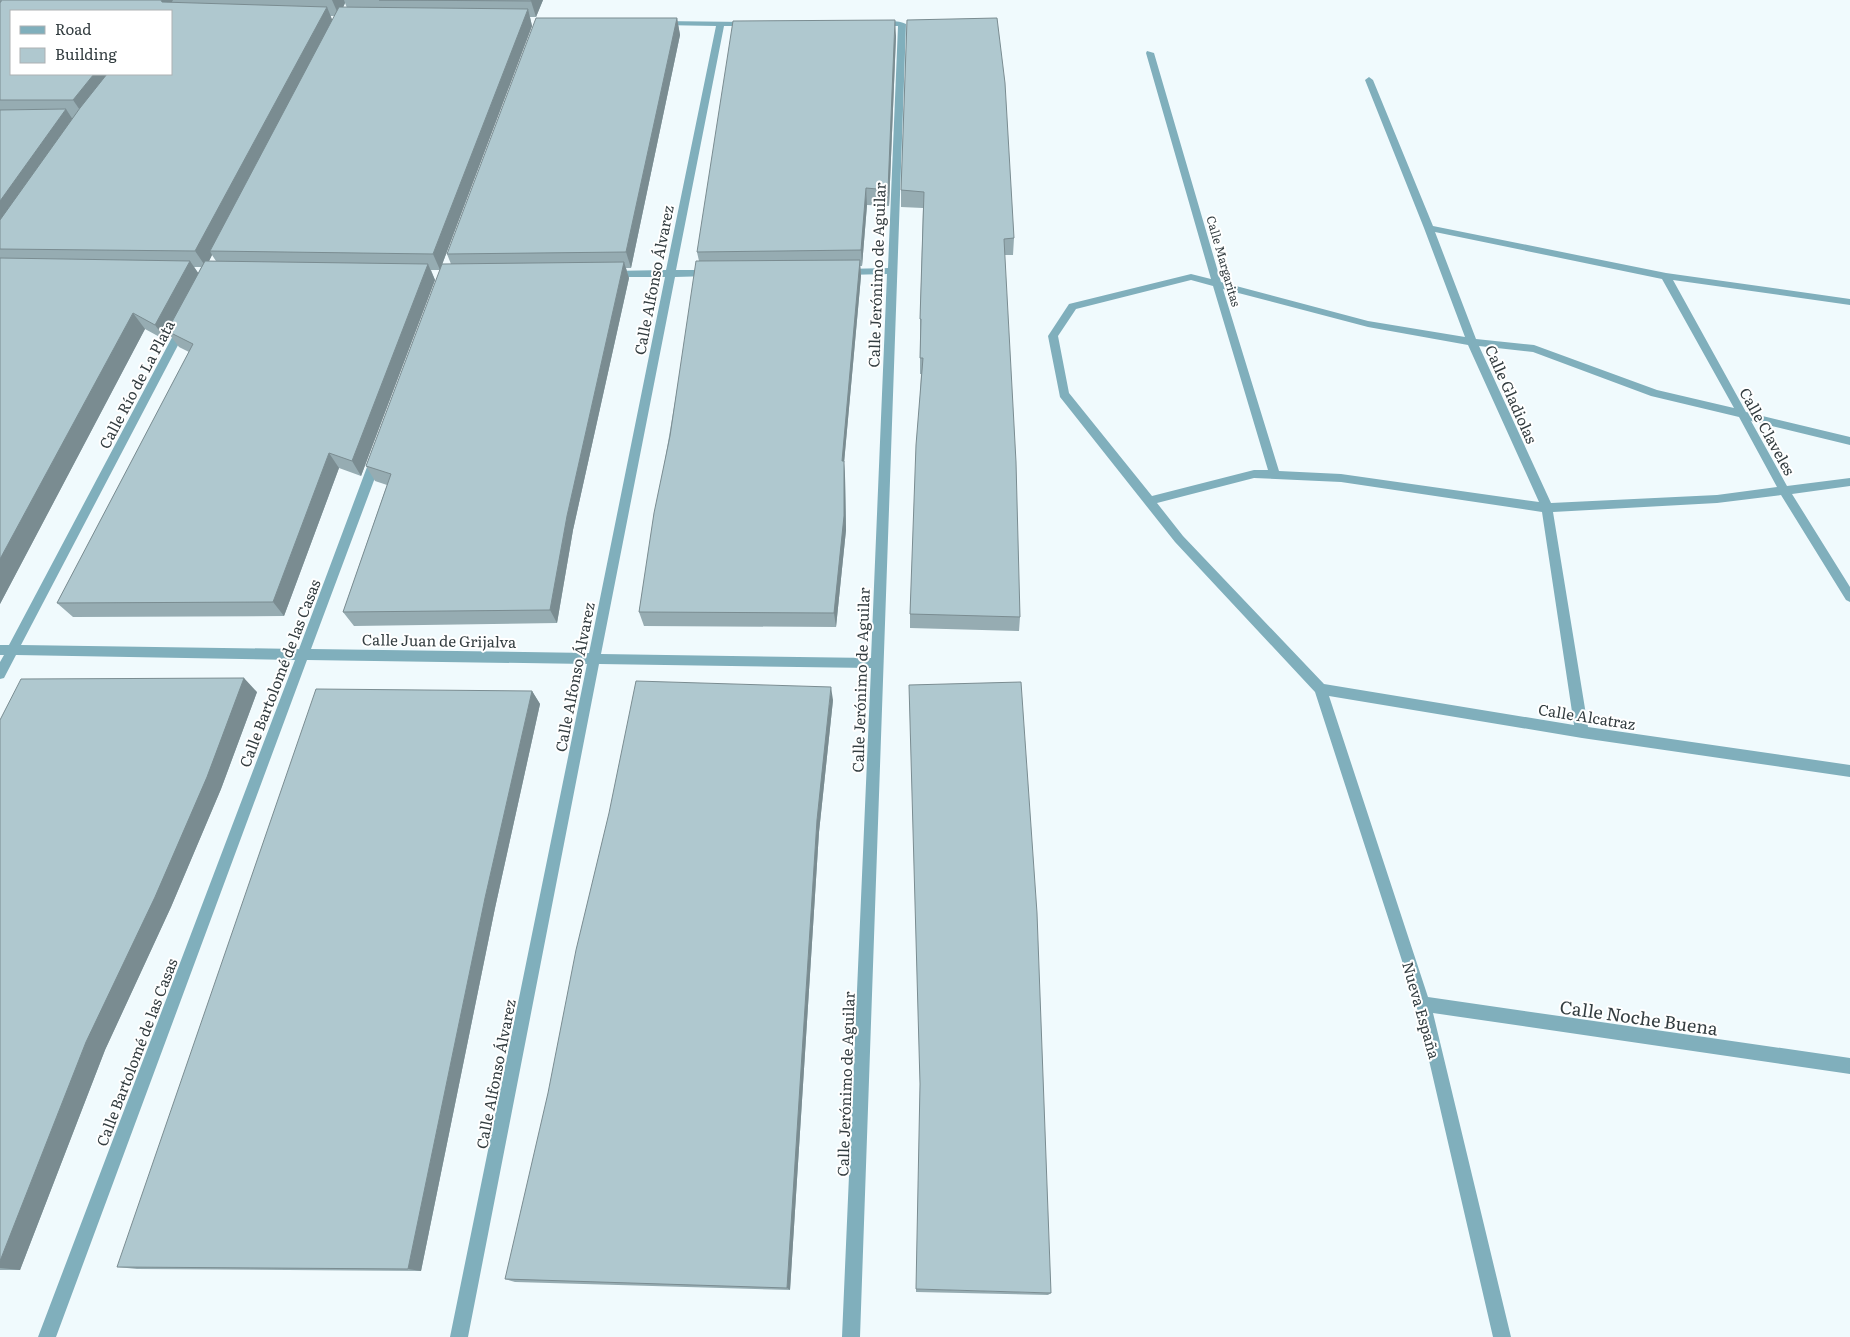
<svg xmlns="http://www.w3.org/2000/svg" width="1850" height="1337" viewBox="0 0 1850 1337" font-family="Literata,serif">
<rect width="100%" height="100%" fill="#f0fafd"/>
<g fill="none" stroke-linecap="round" stroke-linejoin="round">
<path fill="#80afbc" fill-rule="evenodd" d="M658 21 749 22 753 24 749 26H724L676 270H710L715 273 710 276 675 277 601 654 871 658 887 274 845 275 840 272 845 269 888 268 898 26H879L875 24C882 20 899 20 906 24L860 1337H842L871 668 599 664 468 1337H450L587 664 307 660 56 1337H38L295 660 16 655 4 678 0 679V662L4 655H0V645H9L177 328 182 325 187 328 21 645 299 649 370 459 376 455 382 459 311 649 589 653 665 277H610L605 274 610 271 666 270 716 26 661 25 657 23Z
M1147 51 1154 53 1221 282 1368 321 1465 337 1424 228 1365 80 1369 77 1373 80 1433 226 1666 273 1850 299V305L1673 280 1746 412 1850 437V445L1751 421 1787 486 1850 478V486L1792 494 1850 587V602L1846 600 1781 495 1717 503 1553 512 1588 727 1850 765V777L1582 738 1329 696 1428 997 1850 1058V1074L1433 1013 1511 1337H1493L1416 1004 1315 692 1175 542 1060 397 1048 336 1069 304 1191 274 1211 279 1146 53ZM1435 232 1662 279 1734 408 1657 390 1534 345 1476 339ZM1191 280 1213 286 1268 470H1254L1152 496 1069 393 1058 336 1076 309ZM1223 289 1368 327 1468 345 1539 502 1341 474 1279 471ZM1479 346 1533 352 1651 396 1739 417 1777 487 1717 495 1551 503ZM1254 478 1341 482 1542 512 1574 725 1324 684 1183 536 1157 503Z"/>
</g>
<path fill="#96acb2" fill-rule="evenodd" d="M0 0H543L536 17H530L532 26 440 270H431L435 280 361 476 339 468 284 616 73 617 57 603 189 352 179 347 170 335 167 341 145 329 0 604ZM345 3 347 8H343ZM171 11V74H11ZM330 16H335L332 20ZM212 255 216 261H209ZM194 267H201L198 273Z
M677 18 680 35 631 268H626L629 278 573 530 557 623 354 626 343 612 387 485 375 481 366 466 451 264 447 254Z
M907 20 1014 238 1013 255H1004L1020 617 1019 631 910 628V614L921 374H920V319L923 208 901 207V190Z
M896 36 889 206 867 205 862 266H860L861 276 844 463 845 476 846 530 836 627 644 626 639 612 699 261 697 252Z
M532 691 540 704 495 908 421 1271 137 1269 117 1267Z
M257 692 221 789 171 907 105 1050 20 1270H0V720Z
M833 700 819 832 790 1290 515 1282 505 1279Z
M916 1289 1051 1293 1048 1295 916 1292Z"/>
<path fill="#7a8c91" d="M161 0H173L167 11Z
M332 0H344L345 3 339 16Z
M531 0H543L536 17 531 1Z
M327 7 334 24 210 251 212 255 206 267 195 251Z
M528 9 532 26 440 270 433 254Z
M677 18 680 35 631 268 626 252Z
M895 20 896 36 889 206 888 190Z
M94 74H118L84 116 73 100Z
M66 109 77 126 0 236V201Z
M866 188 867 205 862 266 861 250Z
M860 260 861 276 844 463 845 476 846 530 836 627 834 613 842 461Z
M190 261 201 277 167 331 170 335 167 341 155 325Z
M624 262 629 278 573 530 557 623 550 610 567 516Z
M428 264 435 280 361 476 352 461Z
M133 313 145 329 0 604V559Z
M329 453 339 468 284 616 273 602Z
M244 678 257 692 221 789 171 907 105 1050 20 1270 0 1268V1261L86 1042Z
M831 687 833 700 819 832 790 1290 787 1288 817 820Z
M532 691 540 704 495 908 421 1271 408 1269 485 898Z"/>
<path fill="#afc8cf" stroke="#7a8c91" d="M1 0H161L162 2 327 7 195 251 0 249V220L80 108 107 74H171V11H11V74H94L73 100H0V2H1Z
M379 0H531V1Z
M339 7 528 9 433 254 210 251Z
M536 18H677L626 252 447 254Z
M997 18 1005 83 1014 238 1004 239 1016 462 1020 617 910 614 916 445 923 358H920L921 319H920L924 192 901 190 907 20Z
M895 20 888 190 866 188 861 250 697 252 733 21Z
M66 109 0 201V110Z
M0 258 190 261 155 325 133 313 0 559Z
M860 260 842 461H844V516L834 613 639 612 654 513 670 436 696 261Z
M205 261 428 264 352 461 329 453 273 602 57 603 193 344 167 331Z
M624 262 567 516 550 610 343 612 391 474 366 466 442 264Z
M244 678 207 777 155 897 86 1042 0 1261V720L21 679Z
M636 681 831 687 817 820 787 1288 505 1279 548 1093 576 950 609 813Z
M1021 682 1037 913 1051 1293 916 1289 920 1084 909 685Z
M316 689 532 691 485 898 408 1269 117 1267Z"/>
<g text-anchor="middle" dominant-baseline="central" stroke-width="4" stroke-linejoin="round" paint-order="stroke">
<g font-size="12" fill="#333d40" stroke="#fff">
<text transform="translate(1224 261) rotate(74)">Calle Margaritas</text>
</g>
<g font-size="15" fill="#333d40" stroke="#fff">
<text transform="translate(876 275) rotate(-88)">Calle Jerónimo de Aguilar</text>
<text transform="translate(653 280) rotate(-79)">Calle Alfonso Álvarez</text>
<text transform="translate(136 384) rotate(-62)">Calle Río de La Plata</text>
<text transform="translate(1512 394) rotate(66)">Calle Gladiolas</text>
<text transform="translate(1768 431) rotate(61)">Calle Claveles</text>
<text transform="translate(439 640) rotate(1)">Calle Juan de Grijalva</text>
<text transform="translate(279 673) rotate(-69)">Calle Bartolomé de las Casas</text>
<text transform="translate(574 677) rotate(-79)">Calle Alfonso Álvarez</text>
<text transform="translate(860 680) rotate(-88)">Calle Jerónimo de Aguilar</text>
<text transform="translate(1587 716) rotate(9)">Calle Alcatraz</text>
<text transform="translate(1422 1010) rotate(74)">Nueva España</text>
<text transform="translate(136 1052) rotate(-69)">Calle Bartolomé de las Casas</text>
<text transform="translate(495 1074) rotate(-79)">Calle Alfonso Álvarez</text>
<text transform="translate(845 1084) rotate(-88)">Calle Jerónimo de Aguilar</text>
</g>
<g font-size="18" fill="#333d40" stroke="#fff">
<text transform="translate(1639 1017) rotate(8)">Calle Noche Buena</text>
</g>
</g>
<rect x="10" y="10" width="162" height="65" fill="#ffffff" stroke="#adb1b3"/>
<rect x="20" y="26" width="25" height="8" fill="#80afbc" stroke="#adb1b3"/>
<text x="55" y="35" font-size="15" fill="#333d40">Road</text>
<rect x="20" y="48" width="25" height="15" fill="#afc8cf" stroke="#adb1b3"/>
<text x="55" y="60" font-size="15" fill="#333d40">Building</text>
</svg>
